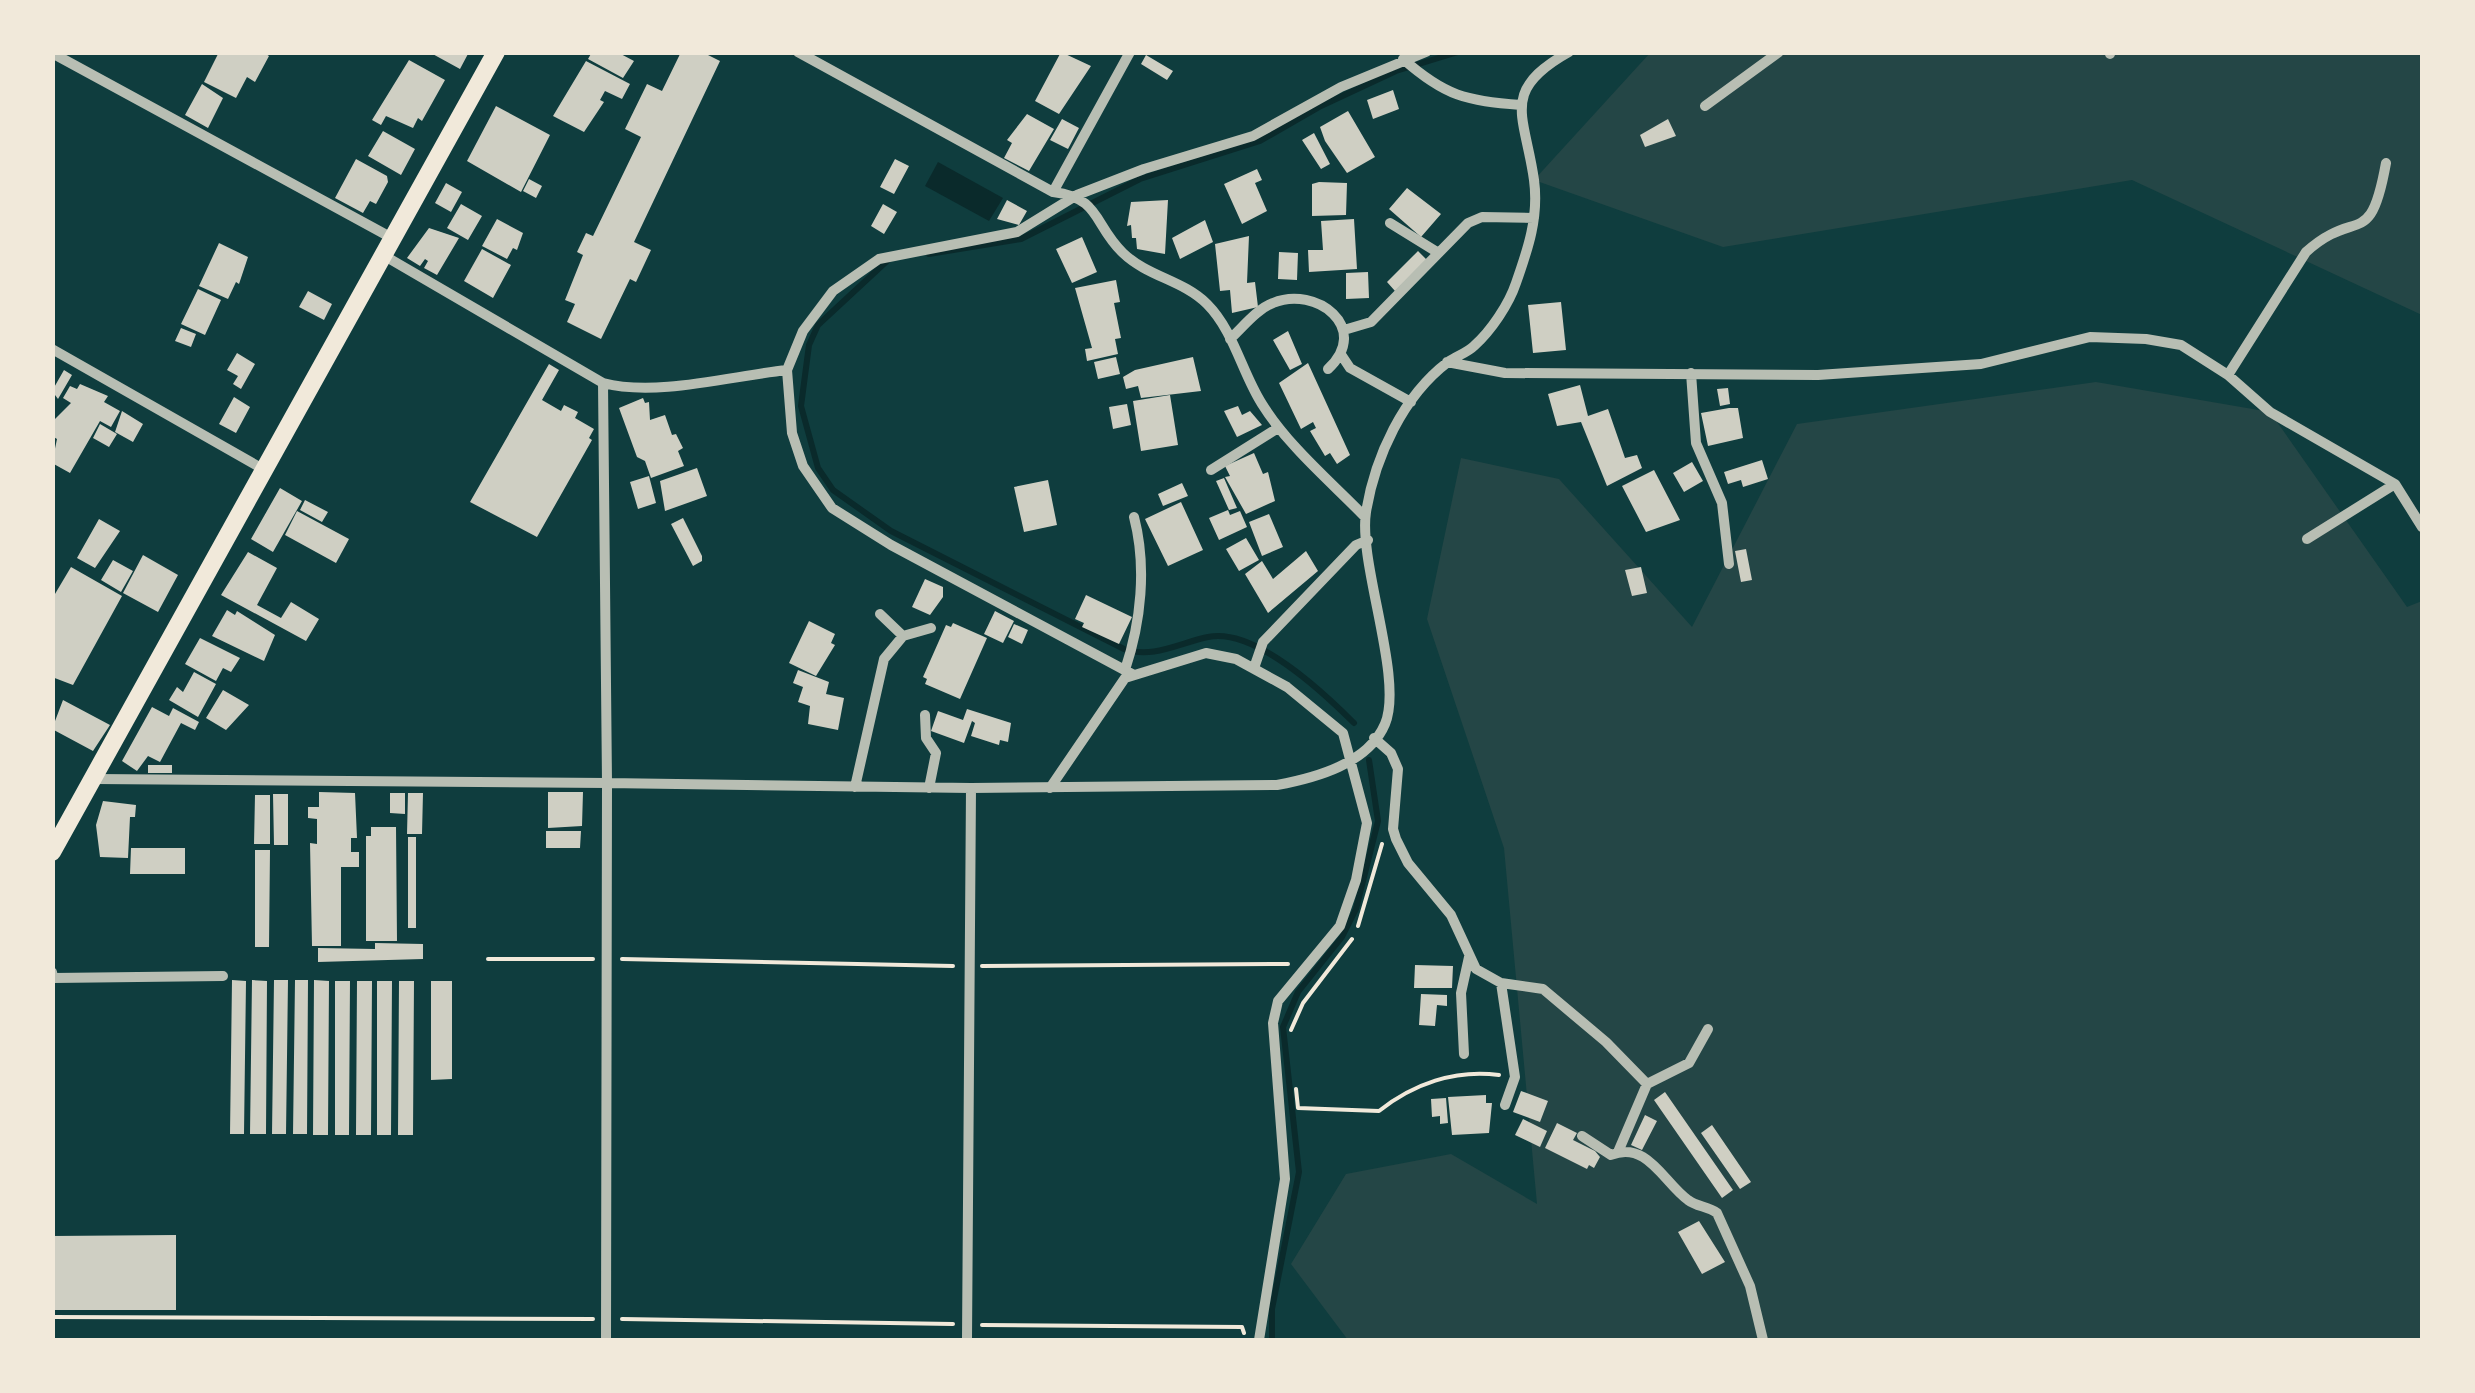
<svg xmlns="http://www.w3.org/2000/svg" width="2475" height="1393" viewBox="0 0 2475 1393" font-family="'Nunito Sans',sans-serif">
<rect width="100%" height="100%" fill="#0f3d3e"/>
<path fill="#244646" d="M1650 53H2422V315L2132 180 1723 247 1534 180Z
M2096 382 2270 412 2407 607 2422 601V1340H1348L1291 1264 1346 1174 1451 1154 1537 1204 1504 848 1427 619 1461 458 1559 479 1692 627 1797 424Z"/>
<path fill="#0a2a2b" d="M938 162 1003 198 989 221 925 186Z"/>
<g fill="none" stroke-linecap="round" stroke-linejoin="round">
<path stroke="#0a2a2b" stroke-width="6" d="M929 254 1021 239 1140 179 1260 141 1321 106 1396 71 1458 52
M887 261 818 325 809 345 801 406 818 468 833 490 891 531 1124 649C1153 659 1179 643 1208 637 1254 627 1324 693 1354 723
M1272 1340V1309L1299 1172 1283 1027 1298 992 1342 937 1356 909 1378 821 1369 760"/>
</g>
<path fill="#cfcfc3" d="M219 52H263L269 56 255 82 247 77 236 98 204 82Z
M429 52H469L460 69Z
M592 52H617L634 61 623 78 588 59Z
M681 52H702L720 61 634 242 651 250 636 282 630 279 601 339 567 322 575 304 565 300 583 255 577 252 586 233 593 236 641 137 625 129 647 84 662 91Z
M1061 52 1091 66 1059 114 1035 101Z
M1146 55 1173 71 1167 80 1141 64Z
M409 60 445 80 422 121 418 118 413 128 386 116 381 125 372 120Z
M586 61 630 84 622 99 605 91 600 100 604 102 584 132 553 116Z
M202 84 223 98 208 128 185 115Z
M1393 90 1399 109 1373 119 1367 100Z
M496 106 550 135 521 192 467 161Z
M1348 111 1375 157 1347 173 1325 141 1320 127Z
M1027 114 1054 129 1029 171 1004 158 1012 143 1007 140Z
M1062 119 1079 128 1068 149 1050 140Z
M1668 119 1676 136 1645 147 1640 135Z
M383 131 415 149 401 175 368 156Z
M1314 133 1330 164 1321 169 1302 140Z
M356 159 387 176 388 182 376 204 370 201 363 213 335 198Z
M895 159 909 166 894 194 880 187Z
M1257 169 1262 180 1255 183 1267 211 1242 224 1224 184Z
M529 179 542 186 536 198 523 191Z
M1319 182 1347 183 1346 215 1312 216V184Z
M446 183 462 192 451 212 435 203Z
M1407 188 1441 214 1421 237 1389 209Z
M1007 200 1027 211 1019 225 997 219Z
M1168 200 1165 254 1137 249 1136 238H1132L1131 225 1127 226 1131 202Z
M461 204 482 216 468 240 447 228Z
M883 204 897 212 884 234 871 226Z
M497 219 523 233 517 250 513 248 507 259 482 246Z
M1354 219 1357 269 1309 272 1308 250H1323L1321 221Z
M1205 220 1213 242 1180 259 1172 238Z
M429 228 459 238 437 275 424 268 428 261 425 259 420 266 407 258Z
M1249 236 1247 283 1255 282 1258 307 1232 313 1230 290 1220 291 1215 244Z
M1082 237 1097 272 1072 283 1056 249Z
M219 243 248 257 239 284 236 282 228 299 199 286Z
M482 249 511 265 493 298 464 281Z
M1418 251 1427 260 1395 291 1387 282Z
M1279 252 1298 253 1297 280 1278 279Z
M1368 272 1369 298 1346 299V273Z
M1116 280 1120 302 1114 303 1121 338 1115 339 1118 354 1087 361 1085 349 1092 348 1075 288Z
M198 289 221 300 205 335 181 324Z
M308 291 332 304 324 320 299 307Z
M1561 302 1566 350 1533 353 1528 305Z
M181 328 196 334 191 347 175 341Z
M1288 331 1302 364 1290 370 1273 340Z
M237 353 255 364 241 389 233 384 238 376 227 370Z
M1116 357 1120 374 1098 379 1094 362Z
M1193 357 1201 391 1141 398 1138 386 1126 389 1123 377 1135 370Z
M1308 363 1350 455 1337 464 1330 453 1325 456 1310 431 1316 428 1313 422 1301 429 1279 383Z
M549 364 559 370 542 400 561 411 564 405 578 412 575 418 594 429 589 438 592 440 537 537 470 502Z
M64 370 72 375 58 399 52 391Z
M80 384 108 396 104 402 120 411 111 427 100 421 70 473 52 463 57 439 52 436V422L71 403 63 398 70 386 77 389Z
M1580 385 1588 416 1608 409 1625 458 1637 455 1642 468 1607 486 1581 422 1557 426 1548 394Z
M1728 388 1730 404 1720 406 1717 389Z
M1170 395 1178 445 1141 451 1133 401Z
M234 397 250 407 236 433 219 424Z
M643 398 645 403 649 402 650 420 665 415 672 435 676 434 683 448 678 451 684 466 651 478 645 461 637 457 619 408Z
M1127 404 1131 425 1113 429 1109 407Z
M1238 406 1242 415 1250 411 1262 425 1237 437 1224 411Z
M1729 408H1738L1743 438 1708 446 1701 413Z
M122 411 143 424 133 442 115 432Z
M100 424 117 434 109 447 93 438Z
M1254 453 1263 474 1268 472 1275 501 1246 514 1225 477 1230 476 1225 466Z
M1762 460 1768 479 1743 487 1741 480 1728 484 1724 472Z
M1692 462 1703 481 1684 492 1673 473Z
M697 468 707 496 665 511 660 481Z
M1654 470 1680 520 1646 532 1622 486Z
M649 476 656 503 638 509 630 482Z
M1224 478 1237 508 1229 510 1216 481Z
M1048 480 1057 525 1024 532 1014 487Z
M1182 483 1188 496 1163 506 1158 494Z
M280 488 302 501 273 552 251 539Z
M305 500 328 512 322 522 300 510Z
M1181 502 1203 550 1168 566 1145 519Z
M1228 510 1230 515 1240 511 1247 527 1219 540 1209 518Z
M297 511 349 539 336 563 285 535Z
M1269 514 1283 547 1262 556 1249 522Z
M683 518 702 556V561L693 566 671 524Z
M99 519 120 531 95 568 77 558Z
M1246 538 1259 560 1239 571 1226 549Z
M1746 549 1752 580 1741 582 1735 551Z
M1306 551 1318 571 1268 613 1245 574 1262 561 1273 579Z
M248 552 277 568 257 605 281 618 291 602 319 619 306 641 221 595Z
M143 555 178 575 158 612 123 593Z
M113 560 133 571 121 592 101 580Z
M71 567 122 596 73 685 52 677V599Z
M1641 567 1647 593 1632 596 1625 570Z
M925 579 943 587V597L930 615 912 607Z
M1086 595 1132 617 1119 644 1082 627 1084 623 1075 619Z
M227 610 235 615 237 611 275 635 264 661 212 636Z
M995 611 1014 621 1003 643 984 634Z
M809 621 835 634 831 643 835 645 816 676 789 663Z
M953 623 987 638 960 699 925 684 927 679 923 677 946 625 951 627Z
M1014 624 1028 630 1022 644 1008 637Z
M200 638 240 658 231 672 223 668 216 681 185 664Z
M798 670 829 682 826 694 844 698 838 730 808 724 810 706 798 702 803 687 793 683Z
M194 672 216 684 198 717 169 700 177 687 183 692Z
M223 690 249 705 226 730 206 718Z
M63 700 110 725 93 751 52 729Z
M152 707 169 716 173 708 199 722 195 730 181 723 160 762 148 756 137 771 122 761Z
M967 709 1011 723 1008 742 1000 740 999 745 971 736 975 723 972 721 964 743 931 731 938 711 963 720Z
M148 765H172V773H148Z
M319 792 355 793 357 838H351V852H359V867H341V946H312L310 843 317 844V819L308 818V807H319Z
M548 792H583L582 826 548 828Z
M390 793H405V814L390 813Z
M408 793H423L422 834H407Z
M273 794H288V845H274Z
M255 795H270V844H254Z
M103 801 136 805 135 817H130L128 858 100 857 96 825Z
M371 827H396L397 941H366V836H371Z
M546 831H581L580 848H546Z
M408 837H416V928H408Z
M131 848H185V874H130Z
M255 850H270L269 947H255Z
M375 943 423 944V959L318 962V948L375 949Z
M1415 965 1453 966 1452 988H1414Z
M232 980 246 981 244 1134H230Z
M252 980 267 981 266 1134H250Z
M274 980H288L286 1134H272Z
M295 980H308L307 1134H293Z
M314 980 329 981 328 1135H313Z
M335 981H350L349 1135H335Z
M357 981H372L371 1135H356Z
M377 981H392L391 1135H377Z
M399 981H414L413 1135H398Z
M431 981H452V1079L431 1080Z
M1421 994 1447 995V1006L1437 1005 1435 1026 1419 1025Z
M1521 1091 1548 1101 1540 1122 1513 1112Z
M1665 1092 1733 1190 1722 1198 1654 1100Z
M1486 1095V1103H1492L1489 1133 1452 1135 1448 1097Z
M1446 1098 1448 1123 1440 1124V1116L1432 1117 1431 1099Z
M1645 1115 1657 1121 1642 1150 1631 1145Z
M1523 1119 1547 1131 1540 1147 1515 1135Z
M1557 1123 1577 1133 1573 1140 1595 1151 1600 1157 1594 1168 1589 1165 1587 1169 1545 1148Z
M1712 1125 1751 1182 1740 1189 1701 1133Z
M1699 1221 1725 1262 1702 1274 1678 1232Z
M176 1235V1310H52V1236Z"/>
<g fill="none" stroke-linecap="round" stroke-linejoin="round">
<path stroke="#f1e9da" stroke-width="4" d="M1358 926 1382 844
M488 959H593
M622 959 953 966
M982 966 1288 964
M1291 1030 1303 1003 1352 939
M1296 1089 1298 1108 1379 1111C1413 1084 1455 1069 1499 1075
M52 1317 593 1319
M622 1319 953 1324
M982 1325 1242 1327 1244 1333"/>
<path stroke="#b8beb3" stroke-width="10" d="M798 52 1053 192C1101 198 1093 224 1123 253 1148 277 1183 280 1207 304 1234 331 1242 373 1262 404 1289 447 1330 481 1365 517
M52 53 392 238
M2110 54V52
M1403 59C1445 96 1466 101 1521 105
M1705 106 1779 52
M1053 192 1130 52
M1390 223 1437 252
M383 255 603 383C656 397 732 376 787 370
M1344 330 1371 322 1468 223 1482 217 1534 218
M1230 339C1243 327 1257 309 1273 303 1316 285 1372 328 1328 369
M52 349 263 469
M1342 356 1350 368 1411 402
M1447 362 1505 373 1818 375 1981 364 2090 337 2146 339 2181 345 2228 375 2270 412 2395 484 2422 527
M1691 373 1696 443 1722 503 1729 564
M2228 375 2306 252C2357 206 2370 252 2386 163
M603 383 607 783 971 788
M1211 470 1278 428
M2307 539 2395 484
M880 614 903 636
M1254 668 1263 642 1356 545 1368 540
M1125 670C1141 622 1147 567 1134 517
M1132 674 891 545 832 508 803 466 792 433 787 370 803 331 833 291 879 259 1017 232 1077 195 1144 169 1253 136 1341 87 1426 52
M925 715 926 738 936 753 929 788
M1374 738 1391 753 1398 769 1393 829 1396 839 1408 863 1451 915 1476 969 1501 983 1543 989 1606 1042 1647 1084 1618 1152
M95 779 607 783 606 1340
M855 787 884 659 903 636 931 628
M1050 788 1125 678 1206 653 1236 659 1287 687 1343 733 1367 823 1356 880 1340 926 1278 1001 1273 1023 1285 1179 1259 1340
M52 972 53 978 223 976
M1501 983 1515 1077 1505 1105
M1464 1054 1461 993 1469 957
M1647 1084 1689 1063 1708 1029
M1582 1136 1611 1155C1647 1140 1664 1183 1688 1200 1697 1207 1708 1206 1717 1213L1750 1286 1763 1340
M967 1340 971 788 1277 785C1315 778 1368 764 1385 724 1404 679 1358 563 1366 512 1375 457 1403 396 1448 362 1456 356 1467 353 1474 346 1491 331 1509 304 1516 283 1528 249 1539 217 1534 180 1525 115 1499 91 1569 52"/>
<path stroke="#f1e9da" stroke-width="18" d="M52 852 496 52"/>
</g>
<rect width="2475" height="1393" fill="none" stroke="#f1e9da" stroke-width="110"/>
</svg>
